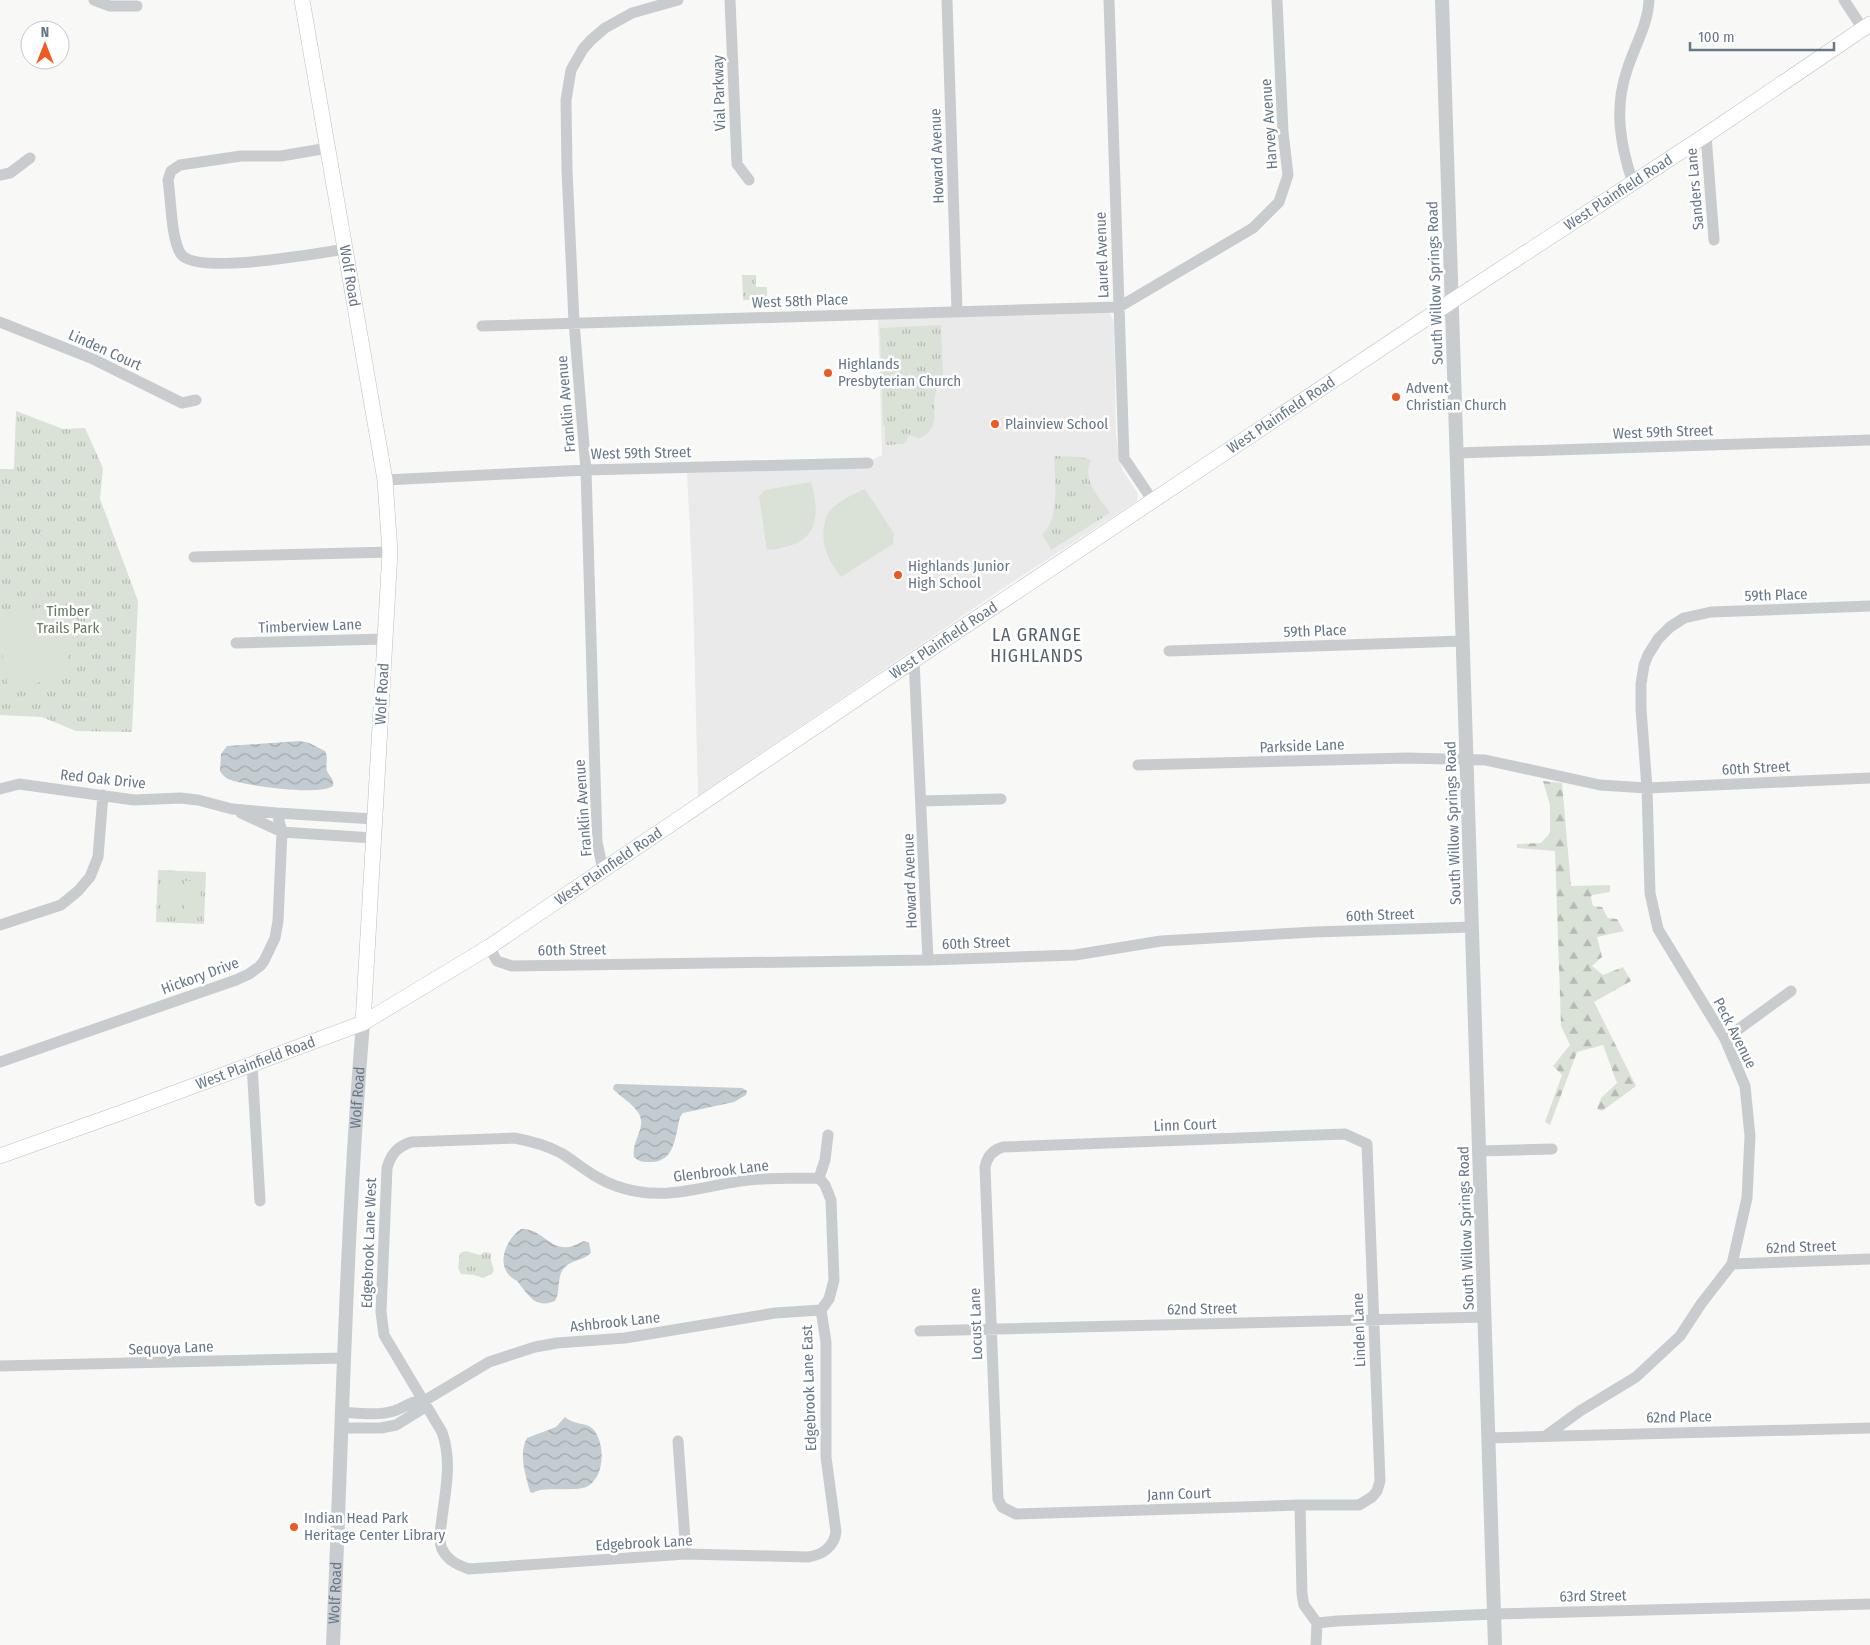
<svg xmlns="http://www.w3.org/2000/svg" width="1870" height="1645" viewBox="0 0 1870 1645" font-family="'Fira Sans Condensed',sans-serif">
<defs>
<pattern id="grass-tufts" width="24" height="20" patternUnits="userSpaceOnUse" patternTransform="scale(1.25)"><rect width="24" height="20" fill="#dae1d6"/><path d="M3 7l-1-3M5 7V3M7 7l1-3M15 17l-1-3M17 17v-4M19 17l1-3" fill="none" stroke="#b5bbb3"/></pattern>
<pattern id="forest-firs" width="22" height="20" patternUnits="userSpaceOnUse" patternTransform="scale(1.25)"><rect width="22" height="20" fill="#dae1d6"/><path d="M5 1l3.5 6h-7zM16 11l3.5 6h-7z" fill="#b5bbb3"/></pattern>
<pattern id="water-waves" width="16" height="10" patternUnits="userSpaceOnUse" patternTransform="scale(1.25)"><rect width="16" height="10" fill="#c2ccd1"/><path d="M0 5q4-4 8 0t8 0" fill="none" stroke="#a1aaaf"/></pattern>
</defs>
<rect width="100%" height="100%" fill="#f8f9f6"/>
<path fill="#e9eae9" d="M1109 311 1114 323 1116 435 1122 469 1138 494 1137 501 1008 585 698 796 693 592 687 472 857 467 882 455 878 317Z"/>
<path fill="url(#grass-tufts)" d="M742 275H756V287H767V300H743Z
M941 325C941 340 944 368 942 381 941 385 937 387 936 391 930 409 943 428 918 439L915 436H908L906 442 903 444 885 445V426L883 425 880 328Z
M16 411 63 429 85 428 103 468 100 499 138 601 132 732 76 731 42 717 0 715V469H14Z
M1054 456 1081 457 1091 460C1081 480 1099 497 1110 513L1051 550 1042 534C1060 522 1055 476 1054 456Z
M158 870 206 872 204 924 156 922Z
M466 1251 480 1255 484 1252 491 1253V1261L494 1270 492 1274 483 1278 474 1275 461 1274 458 1268 460 1253Z"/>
<path fill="url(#forest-firs)" d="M1543 781 1562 783 1571 886 1610 885V892L1592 895 1591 898 1593 906 1602 907 1608 918 1617 919 1624 931 1597 937 1602 957 1592 966 1603 975 1623 967 1631 981 1594 1002 1636 1086 1602 1111 1597 1109 1601 1098 1617 1083 1603 1045 1577 1052 1550 1125 1545 1122 1562 1075 1553 1066 1570 1045 1561 1026 1555 851 1517 848V844L1541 843 1550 833V805Z"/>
<path fill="#dae1d6" d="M811 482C823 525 813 546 767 550L759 496 765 490Z
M865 489 894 534 893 544 841 577C829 561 821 547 824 527 825 523 825 518 827 515 835 502 852 495 865 489Z
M74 604C79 658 62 683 8 690L0 639V615L2 612Z
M164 880 180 881 179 915 163 914Z
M185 881 201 882 200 916 184 915Z"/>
<path fill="url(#water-waves)" d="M300 741 309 743 325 751C329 758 325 764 327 771 330 777 334 779 333 786 319 796 245 786 228 779 224 777 222 774 220 771L221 754 227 746Z
M617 1084 742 1088 747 1091 746 1095 734 1102 683 1113 680 1117C675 1137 675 1164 648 1162 642 1162 638 1161 634 1157 631 1140 649 1126 637 1111 631 1102 620 1097 613 1089L614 1085Z
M521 1229C542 1228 549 1250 569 1247 574 1246 579 1243 584 1241L589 1243 591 1253C584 1260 572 1260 565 1267 556 1276 561 1291 555 1301 534 1309 529 1295 517 1281 514 1279 510 1277 508 1274 497 1260 508 1237 521 1229Z
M565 1417C573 1425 586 1422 593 1429 606 1443 605 1479 586 1487 573 1492 541 1486 533 1493L530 1492C526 1476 518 1454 527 1438L556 1427Z"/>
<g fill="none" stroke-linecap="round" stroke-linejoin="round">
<defs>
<g id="secondary">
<path id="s2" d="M302 0 385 480 390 552 363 1023"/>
<path id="s3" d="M0 1156 123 1112 363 1023 489 947 914 660 1452 301 1706 135 1870 24"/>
</g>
</defs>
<use href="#secondary" stroke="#babfc4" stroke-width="16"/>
<path stroke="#c8cccf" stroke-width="11" d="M94 0 110 6H137
M730 0 737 164 749 180
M947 0 957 311
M1109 0 1124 458 1153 501
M1844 0 1863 29
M1706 135 1714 240
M328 148 281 156H241L180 165 171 171 168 180C171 198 171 240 181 254 196 276 319 253 346 249
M0 175 10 173 30 158
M1633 183C1620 145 1614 108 1627 70 1634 47 1648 25 1649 0
M0 322 93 359 182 403 196 400
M482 326 1119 307 1253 228 1279 202 1288 175 1283 132 1277 0
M1457 453 1870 440
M385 480 586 470 868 463
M194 557 390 552
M236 643 385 639
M1169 651 1463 641
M914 660 928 960
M1138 765 1407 758 1485 760 1600 785 1647 788 1870 778
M0 789 19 784 134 800 180 798 198 800 232 809 277 813 374 819
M921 801 1001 799
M241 813 282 832 373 838
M603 870 597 842 586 470 574 322 567 170 566 100 571 70 583 49 591 40 605 28 632 13 678 0
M0 925 61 905 78 891 90 877 98 857 103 795
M489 947 497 961 512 966 928 960 1075 955 1161 941 1314 932 1472 927
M1725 1039 1791 991
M0 1062 236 980 249 974 260 966 264 961 275 938 278 921 282 832 277 813
M252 1064 260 1201
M1345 1134 1367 1144 1380 1481 1377 1491 1372 1497 1359 1505H1300L1016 1514 1002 1507 998 1499 985 1167C987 1157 992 1150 1003 1147Z
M514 1138C531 1141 546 1145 561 1153 579 1164 595 1179 616 1186 662 1202 695 1188 740 1181 765 1177 793 1179 819 1178L825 1185 831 1200 834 1280 829 1299 821 1310 826 1342V1457L836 1532C834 1547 822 1555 808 1557L686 1554 469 1569C458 1565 448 1561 442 1549 438 1540 441 1527 442 1518 446 1488 452 1460 442 1432L384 1335 381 1312 387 1168C391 1154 397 1147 411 1142Z
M1479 1151 1552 1149
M819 1178 825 1160 828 1135
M1732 1264 1870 1259
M920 1331 1485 1317
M0 1366 343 1358
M341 1412C358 1413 377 1416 394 1411 406 1407 410 1401 424 1401L489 1362 535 1347 557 1343 625 1338 775 1313 821 1310
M341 1428H381L396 1425 422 1409 424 1401
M1547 1435 1580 1411 1636 1377 1680 1336 1701 1304 1732 1264 1747 1198 1750 1136 1745 1086 1725 1039 1658 929 1650 893 1647 788 1641 709V684L1644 665 1648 655 1658 639 1670 627 1684 618 1711 612 1870 606
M1489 1438 1870 1428
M678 1441 686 1554
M1300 1505 1302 1594 1304 1605 1317 1623 1316 1645
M1317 1623 1337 1621 1494 1614 1870 1604"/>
<g stroke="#c8cccf" stroke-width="14">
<path d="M1442 0 1495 1645"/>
<path id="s1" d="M333 1645C342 1437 346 1230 363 1023"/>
</g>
<use href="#secondary" stroke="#fff" stroke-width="15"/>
</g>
<g fill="#ee5a20" stroke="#fff" stroke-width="2">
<circle cx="828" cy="373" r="5"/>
<circle cx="1396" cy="397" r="5"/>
<circle cx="995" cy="424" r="5"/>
<circle cx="898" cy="575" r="5"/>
<circle cx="294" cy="1527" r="5"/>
</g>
<g text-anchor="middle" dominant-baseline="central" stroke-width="5" stroke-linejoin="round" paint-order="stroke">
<g font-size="15" fill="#667789" stroke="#fff">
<text transform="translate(719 93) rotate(-92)">Vial Parkway</text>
<text transform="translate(1269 124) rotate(-94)">Harvey Avenue</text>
<text transform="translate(937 156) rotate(-92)">Howard Avenue</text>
<text transform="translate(1695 189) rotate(-95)">Sanders Lane</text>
<text stroke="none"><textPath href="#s3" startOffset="1892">West Plainfield Road</textPath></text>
<text transform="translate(1102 255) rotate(-92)">Laurel Avenue</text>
<text stroke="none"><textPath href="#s2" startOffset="280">Wolf Road</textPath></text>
<text transform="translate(1435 283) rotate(-92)">South Willow Springs Road</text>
<text transform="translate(800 301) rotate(-2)">West 58th Place</text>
<text transform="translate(105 350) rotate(24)">Linden Court</text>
<text transform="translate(566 404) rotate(-95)">Franklin Avenue</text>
<text stroke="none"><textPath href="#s3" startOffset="1488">West Plainfield Road</textPath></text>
<text transform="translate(1663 432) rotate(-2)">West 59th Street</text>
<text transform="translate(641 453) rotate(-1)">West 59th Street</text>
<text transform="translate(1776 595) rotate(-2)">59th Place</text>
<text transform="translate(310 626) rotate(-2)">Timberview Lane</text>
<text transform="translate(1315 631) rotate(-2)">59th Place</text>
<text stroke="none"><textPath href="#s3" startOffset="1082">West Plainfield Road</textPath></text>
<text transform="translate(382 694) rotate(-87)">Wolf Road</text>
<text transform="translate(1302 746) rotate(-2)">Parkside Lane</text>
<text transform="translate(1756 768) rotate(-3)">60th Street</text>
<text transform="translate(103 779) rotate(6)">Red Oak Drive</text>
<text transform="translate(583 808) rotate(-94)">Franklin Avenue</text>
<text transform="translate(1453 823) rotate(-92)">South Willow Springs Road</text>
<text stroke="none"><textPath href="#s3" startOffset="678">West Plainfield Road</textPath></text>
<text transform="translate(910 881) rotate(-92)">Howard Avenue</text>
<text transform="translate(1380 915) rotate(-2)">60th Street</text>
<text transform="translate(976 943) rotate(-2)">60th Street</text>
<text transform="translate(572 950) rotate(-1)">60th Street</text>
<text transform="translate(200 976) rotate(-20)">Hickory Drive</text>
<text transform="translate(1735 1033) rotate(63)">Peck Avenue</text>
<text stroke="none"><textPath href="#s3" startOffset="272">West Plainfield Road</textPath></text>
<text stroke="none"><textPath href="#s1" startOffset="548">Wolf Road</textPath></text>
<text transform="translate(1185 1125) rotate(-2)">Linn Court</text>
<text transform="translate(721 1171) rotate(-7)">Glenbrook Lane</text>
<text transform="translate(1466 1228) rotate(-92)">South Willow Springs Road</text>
<text transform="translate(369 1243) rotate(-88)">Edgebrook Lane West</text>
<text transform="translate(1801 1247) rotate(-2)">62nd Street</text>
<text transform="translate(1202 1309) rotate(-1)">62nd Street</text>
<text transform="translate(615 1322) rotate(-6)">Ashbrook Lane</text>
<text transform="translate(976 1324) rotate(-92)">Locust Lane</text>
<text transform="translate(1359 1330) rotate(-92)">Linden Lane</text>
<text transform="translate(171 1348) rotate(-2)">Sequoya Lane</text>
<text transform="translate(809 1388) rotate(-92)">Edgebrook Lane East</text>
<text transform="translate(1679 1417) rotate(-1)">62nd Place</text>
<text transform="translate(1179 1494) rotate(-2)">Jann Court</text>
<text transform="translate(644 1543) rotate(-3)">Edgebrook Lane</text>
<text stroke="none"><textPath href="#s1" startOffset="52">Wolf Road</textPath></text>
<text transform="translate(1593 1596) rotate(-1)">63rd Street</text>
</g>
<g font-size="15" fill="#667789" stroke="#fff" text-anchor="start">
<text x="838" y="364">Highlands<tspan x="838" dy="17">Presbyterian Church</tspan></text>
<text x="1406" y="388">Advent<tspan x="1406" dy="17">Christian Church</tspan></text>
<text x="1005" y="424">Plainview School</text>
<text x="908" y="566">Highlands Junior<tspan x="908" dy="17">High School</tspan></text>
<text x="304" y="1518">Indian Head Park<tspan x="304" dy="17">Heritage Center Library</tspan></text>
</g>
<g font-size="15" fill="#657a61" stroke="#fff">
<text x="68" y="611">Timber<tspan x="68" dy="17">Trails Park</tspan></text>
</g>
<g font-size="18" letter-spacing="1" fill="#54616d" stroke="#fff">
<text x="1037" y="635">LA GRANGE<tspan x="1037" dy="21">HIGHLANDS</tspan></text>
</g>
</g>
<g transform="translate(45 45)"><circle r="24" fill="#ffffff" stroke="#c2c9d0"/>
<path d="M0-4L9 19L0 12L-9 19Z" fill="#ee5a20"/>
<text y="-8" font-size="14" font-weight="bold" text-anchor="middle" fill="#667789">N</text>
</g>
<path d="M1690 42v8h144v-8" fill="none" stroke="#667789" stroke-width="2.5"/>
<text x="1698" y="42" font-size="15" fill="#667789" stroke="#ffffff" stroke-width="4" paint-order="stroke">100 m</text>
</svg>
